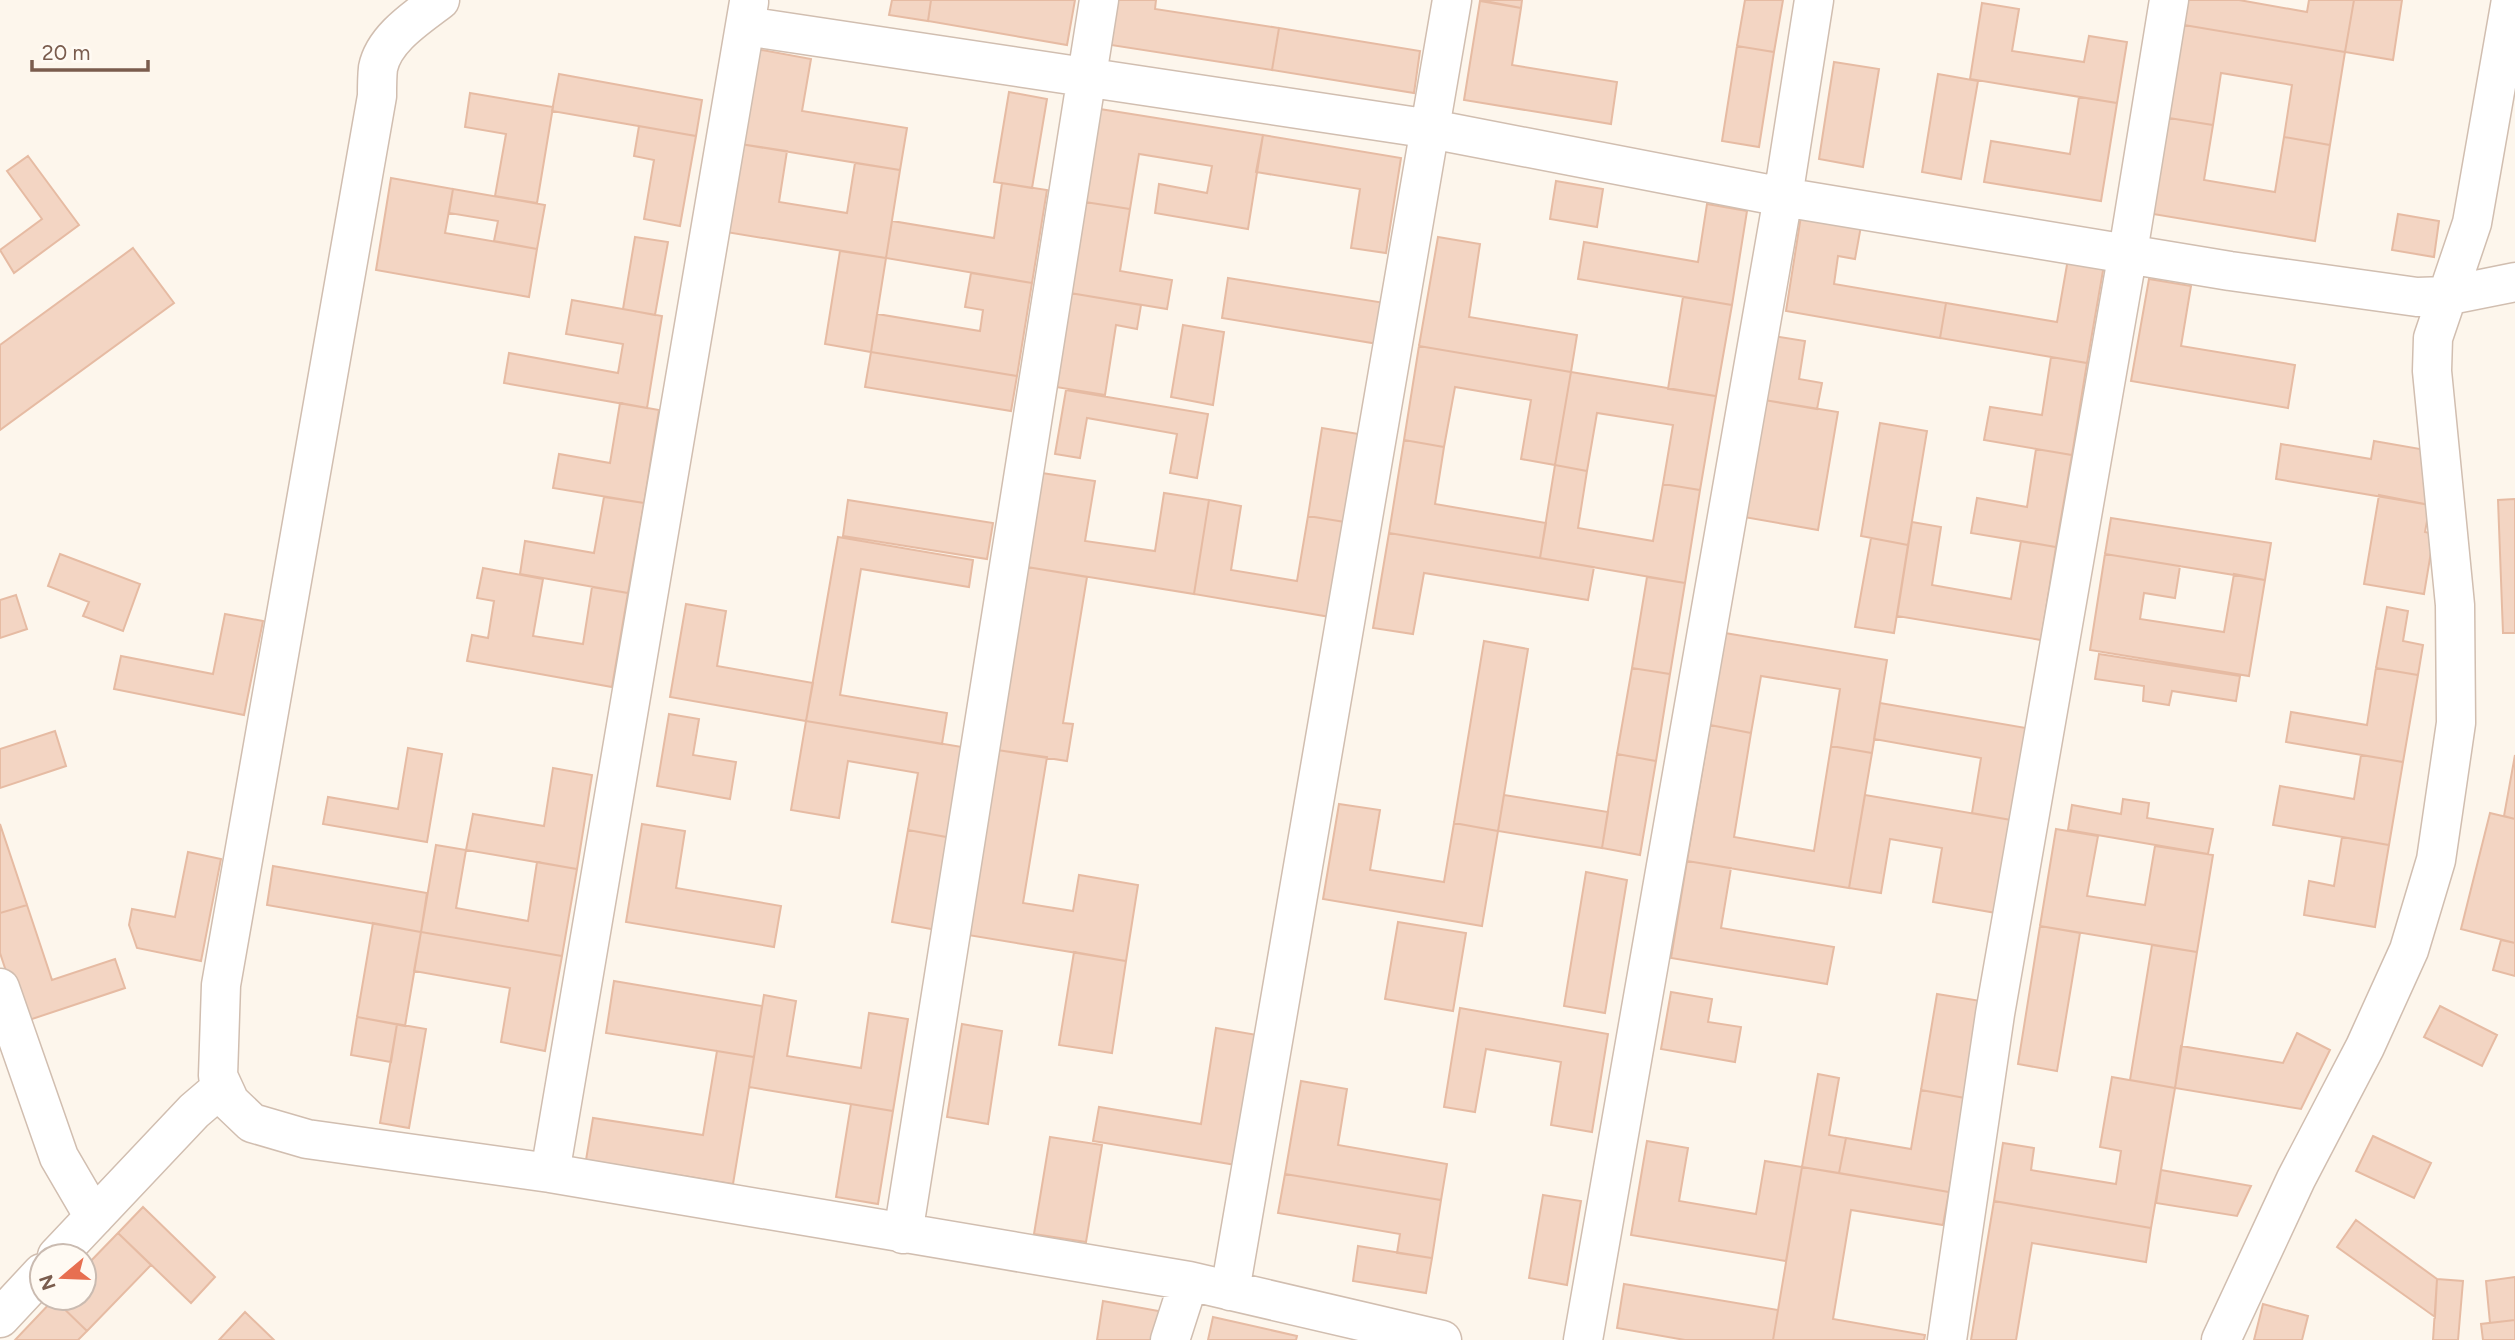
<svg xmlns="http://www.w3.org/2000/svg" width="2515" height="1340" viewBox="0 0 2515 1340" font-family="Figtree,sans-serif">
<rect width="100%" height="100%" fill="#fdf6ec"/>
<path fill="#f3d5c3" stroke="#e6bba3" stroke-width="2" d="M892 0H931L928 21 889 15Z
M931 0H1075L1067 45 928 21Z
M1117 0H1156L1155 9 1279 28 1272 70 1111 45Z
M1480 0H1522L1521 8Z
M1745 0H1783L1774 52 1737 46Z
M2188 0H2239L2307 12 2309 0H2354L2345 52 2184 25Z
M2354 0H2402L2393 60 2345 52Z
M1480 1 1521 8 1512 65 1617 82 1611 124 1464 100Z
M1982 3 2019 9 2012 51 2084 62 2089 36 2127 42 2117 103 1970 79Z
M2184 25 2345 52 2330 145 2284 137 2292 85 2221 73 2213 125 2169 118Z
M1279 28 1420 51 1414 93 1272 70Z
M1737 46 1774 52 1759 147 1722 141Z
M756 49 811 59 802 111 907 128 900 170 740 144Z
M1834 62 1879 69 1863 167 1819 159Z
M559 74 702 100 696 136 552 111Z
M1938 74 1978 81 1961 179 1922 172Z
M1009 92 1047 99 1032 188 994 182Z
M470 93 553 107 537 203 495 196 506 134 465 127Z
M2079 97 2117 103 2101 201 1984 182 1991 141 2070 154Z
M1100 109 1263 135 1248 229 1155 213 1159 184 1207 193 1212 166 1139 154 1130 209 1085 202Z
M2169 118 2213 125 2204 180 2275 192 2284 137 2330 145 2315 241 2153 214Z
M639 126 696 136 680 226 644 219 654 160 634 156Z
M1263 135 1401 158 1386 253 1351 248 1360 189 1256 172Z
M740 144 787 151 779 202 847 213 855 163 900 170 886 258 726 232Z
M28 156 79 225 14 273 0 250 42 219 7 171Z
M391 178 453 189 445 233 537 249 529 297 376 270Z
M1556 181 1603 189 1597 227 1550 219Z
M1002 183 1047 190 1032 283 886 258 892 221 994 238Z
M453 189 545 205 537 249 494 241 498 221 449 213Z
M1085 202 1130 209 1120 271 1172 280 1167 309 1070 293Z
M1707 204 1747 211 1732 305 1578 279 1584 242 1698 262Z
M2398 214 2439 221 2434 257 2392 250Z
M1801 216 1861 226 1855 259 1838 256 1834 284 1946 303 1940 338 1786 311Z
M635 237 668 242 655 315 623 309Z
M1438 237 1480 244 1469 317 1577 335 1571 372 1419 346Z
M133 248 174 303 0 430V345Z
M840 251 886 258 871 352 825 344Z
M2068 259 2104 265 2087 363 1940 338 1946 303 2057 322Z
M971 273 1032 283 1017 376 871 352 877 314 980 331 983 310 965 307Z
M1228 278 1385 303 1378 344 1222 318Z
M2149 279 2191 286 2181 346 2295 365 2288 408 2131 381Z
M1070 293 1141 305 1137 329 1116 325 1105 395 1056 387Z
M1683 297 1732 305 1716 396 1668 389Z
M572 300 662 316 647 408 504 383 509 353 618 373 623 344 566 334Z
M1183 325 1224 332 1213 405 1171 397Z
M1774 336 1805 341 1799 379 1822 383 1817 409 1764 400Z
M1419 346 1571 372 1555 465 1521 459 1531 400 1455 387 1444 447 1404 440Z
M871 352 1017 376 1011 411 865 387Z
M2051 357 2087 363 2072 455 1984 440 1990 407 2042 415Z
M1571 372 1716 396 1700 490 1663 484 1673 425 1597 413 1587 471 1555 465Z
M1066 390 1208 414 1197 478 1170 473 1177 434 1087 418 1080 458 1055 454Z
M1764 400 1838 412 1818 530 1744 517Z
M620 403 659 410 644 503 553 488 559 454 610 463Z
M1880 423 1927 431 1908 545 1861 536Z
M1322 428 1365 435 1351 523 1308 516Z
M1404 440 1444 447 1435 504 1546 523 1540 558 1389 533Z
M2374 441 2426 450 2430 505 2276 479 2281 444 2371 459Z
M2036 449 2072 455 2056 547 1971 533 1977 498 2027 507Z
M1555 465 1587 471 1578 528 1653 541 1663 484 1700 490 1685 583 1540 558Z
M1042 473 1095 481 1085 541 1155 551 1164 493 1209 500 1194 594 1027 567Z
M2379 495 2430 505 2425 532 2434 534 2424 594 2364 584Z
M604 497 644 503 628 593 520 574 525 541 594 553Z
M2515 499V633H2503L2498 500Z
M848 500 993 523 987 559 843 536Z
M1209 500 1241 506 1231 570 1297 581 1308 516 1351 523 1336 618 1194 594Z
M2111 518 2271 543 2265 580 2105 554Z
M1912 522 1941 527 1932 585 2011 599 2021 541 2056 547 2041 640 1897 616Z
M1389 533 1594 567 1588 600 1424 573 1413 634 1373 628Z
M838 537 973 560 969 587 861 569 840 695 947 713 942 744 806 721Z
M1871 538 1908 545 1894 633 1855 627Z
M60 554 140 584 123 631 83 616 89 602 48 586Z
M2105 554 2180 566 2175 598 2144 593 2140 619 2224 632 2234 574 2265 580 2249 676 2090 650Z
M1027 567 1087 577 1063 723 1073 724 1067 761 997 750Z
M483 568 543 579 533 636 583 644 592 587 628 593 612 687 467 661 472 635 488 638 494 601 477 598Z
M1647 577 1685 583 1670 674 1632 668Z
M16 595 27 629 0 638V600Z
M686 604 726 611 717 666 813 683 806 721 670 697Z
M2387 607 2408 611 2403 641 2423 645 2418 675 2376 668Z
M225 614 263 621 244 715 114 689 121 656 213 674Z
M1725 633 1887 660 1872 753 1831 746 1840 689 1761 676 1751 733 1710 725Z
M1484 641 1528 649 1498 831 1454 823Z
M2099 654 2240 676 2236 701 2172 691 2169 705 2143 701 2144 686 2095 679Z
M1632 668 1670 674 1656 761 1617 754Z
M2376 668 2418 675 2403 762 2286 742 2291 712 2367 725Z
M1880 703 2026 728 2011 820 1972 813 1981 758 1874 739Z
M669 714 699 719 693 755 736 762 730 799 657 786Z
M806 721 968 748 952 838 908 830 918 773 848 761 839 818 791 810Z
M1710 725 1751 733 1734 837 1814 851 1831 746 1872 753 1849 888 1687 861Z
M55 731 66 766 0 788V749Z
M408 748 442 754 427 842 323 824 328 797 398 809Z
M997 750 1047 757 1023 903 1073 911 1079 875 1138 885 1126 961 968 935Z
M1617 754 1656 761 1640 855 1602 848Z
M2361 755 2403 762 2389 845 2273 825 2280 786 2354 799Z
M2515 755V819L2504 816Z
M553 768 592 775 577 869 466 850 473 814 544 826Z
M1504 795 1608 812 1602 848 1498 831Z
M1865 795 2011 820 1996 913 1933 902 1942 848 1890 839 1881 893 1849 888Z
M2123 799 2149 803 2147 818 2213 829 2208 854 2068 830 2072 805 2121 814Z
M1339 804 1380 810 1370 870 1444 882 1454 823 1498 831 1482 926 1323 899Z
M2490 813 2515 819V943L2461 929Z
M0 824 27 905 0 913Z
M642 824 685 831 676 888 781 906 774 947 626 922Z
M2056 829 2098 836 2087 896 2145 905 2155 846 2213 855 2197 952 2040 926Z
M908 830 952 838 937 930 892 922Z
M2342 837 2389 845 2375 927 2304 915 2309 881 2334 886Z
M436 845 466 850 456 908 528 921 537 862 577 869 562 956 421 932Z
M188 852 221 859 201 961 137 948 129 925 132 909 175 917Z
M1687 861 1731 868 1721 928 1834 947 1827 984 1671 958Z
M273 866 427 893 421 932 267 905Z
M1586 872 1627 880 1605 1013 1564 1006Z
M27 905 52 980 115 959 125 988 23 1022 0 953V913Z
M1398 922 1466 933 1453 1011 1385 999Z
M373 923 421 932 405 1026 357 1017Z
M2040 926 2080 933 2057 1071 2018 1064Z
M421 932 562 956 545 1051 501 1042 510 988 414 971Z
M2501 940 2515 943V976L2493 970Z
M2152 945 2197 952 2175 1088 2130 1080Z
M1074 952 1126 961 1112 1053 1059 1045Z
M614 981 762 1006 754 1057 606 1033Z
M1671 992 1712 999 1708 1022 1741 1027 1735 1062 1661 1049Z
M1937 994 1981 1001 1965 1098 1921 1090Z
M764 995 796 1001 787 1056 861 1068 869 1013 908 1019 893 1111 749 1087Z
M2440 1006 2497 1035 2482 1066 2424 1037Z
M1460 1008 1608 1034 1592 1132 1551 1125 1561 1062 1486 1049 1475 1112 1444 1107Z
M357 1017 397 1024 391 1062 351 1055Z
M397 1024 426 1029 409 1128 380 1123Z
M962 1024 1002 1031 988 1124 947 1117Z
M1216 1028 1257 1035 1236 1165 1093 1141 1099 1107 1201 1124Z
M2297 1033 2330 1050 2301 1109 2175 1088 2181 1046 2283 1063Z
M717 1051 754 1057 733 1184 586 1160 593 1118 703 1135Z
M1818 1074 1839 1078 1829 1135 1846 1138 1839 1173 1802 1167Z
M2112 1077 2175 1088 2151 1228 1994 1201 2003 1143 2034 1148 2031 1170 2116 1184 2121 1151 2100 1147Z
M1301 1081 1347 1089 1338 1145 1447 1164 1441 1200 1285 1174Z
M1921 1090 1965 1098 1949 1192 1839 1173 1846 1138 1911 1149Z
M851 1104 893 1111 878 1204 836 1197Z
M2373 1136 2431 1163 2414 1198 2356 1171Z
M1050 1137 1102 1145 1086 1242 1034 1234Z
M1647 1141 1688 1148 1679 1201 1756 1214 1765 1161 1802 1167 1786 1261 1631 1235Z
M1802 1167 1949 1192 1943 1225 1851 1210 1833 1319 1925 1335 1924 1340H1773Z
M2161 1170 2251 1186 2237 1216 2156 1203Z
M1285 1174 1441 1200 1432 1258 1397 1253 1400 1234 1278 1213Z
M1543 1195 1581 1201 1567 1285 1529 1278Z
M1994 1201 2151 1228 2146 1262 2032 1243 2016 1340H1971Z
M143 1207 215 1277 191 1303 118 1233Z
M2356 1220 2437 1279 2435 1317 2337 1247Z
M118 1233 151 1265 87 1331 54 1299 84 1298V1268Z
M1358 1246 1432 1258 1426 1293 1353 1281Z
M2515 1277V1320L2490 1323 2486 1281Z
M2437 1279 2463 1281 2458 1340H2433Z
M1624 1284 1778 1310 1773 1340H1685L1617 1328Z
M54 1299 87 1331 78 1340H15Z
M1103 1301 1164 1312 1152 1340H1097Z
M2263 1304 2308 1316 2302 1340H2254Z
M245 1312 274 1340H219Z
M1213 1317 1297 1336 1296 1340H1208Z
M2515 1320V1340H2483L2481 1324Z"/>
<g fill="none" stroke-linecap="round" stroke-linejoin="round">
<defs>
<path id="minor" d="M440 0C418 17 384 38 378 68 377 77 377 87 377 96L221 985 218 1076 230 1102 252 1123 307 1139 550 1173 1189 1281 1442 1340
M745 26 1431 129 1783 197 2230 271 2417 297 2446 296 2515 282
M0 988 59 1157 94 1217
M550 1173 749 2
M903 1234 1099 0
M57 1256 194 1111 222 1087
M1230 1291 1452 0
M0 1318 42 1273
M1170 1340 1189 1281
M1583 1340 1783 197 1814 0
M1947 1340 1995 1014 2128 252 2169 0
M2221 1340 2296 1179 2365 1047 2409 950 2436 860 2456 723 2455 605 2432 371 2433 338 2472 223 2511 0"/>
</defs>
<use href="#minor" stroke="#d1beb0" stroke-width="41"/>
<use href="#minor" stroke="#fff" stroke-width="38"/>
</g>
<g transform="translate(63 1277) rotate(251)"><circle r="33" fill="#fffaf3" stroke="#cabbb1" stroke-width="2"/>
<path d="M0-5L12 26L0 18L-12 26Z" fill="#e76f51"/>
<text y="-10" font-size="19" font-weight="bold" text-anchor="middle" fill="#7a5c4d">N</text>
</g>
<path d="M32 60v10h116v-10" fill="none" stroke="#7a5c4d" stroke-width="3.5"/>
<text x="42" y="60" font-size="21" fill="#7a5c4d" stroke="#fffaf3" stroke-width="5" paint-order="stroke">20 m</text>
</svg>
